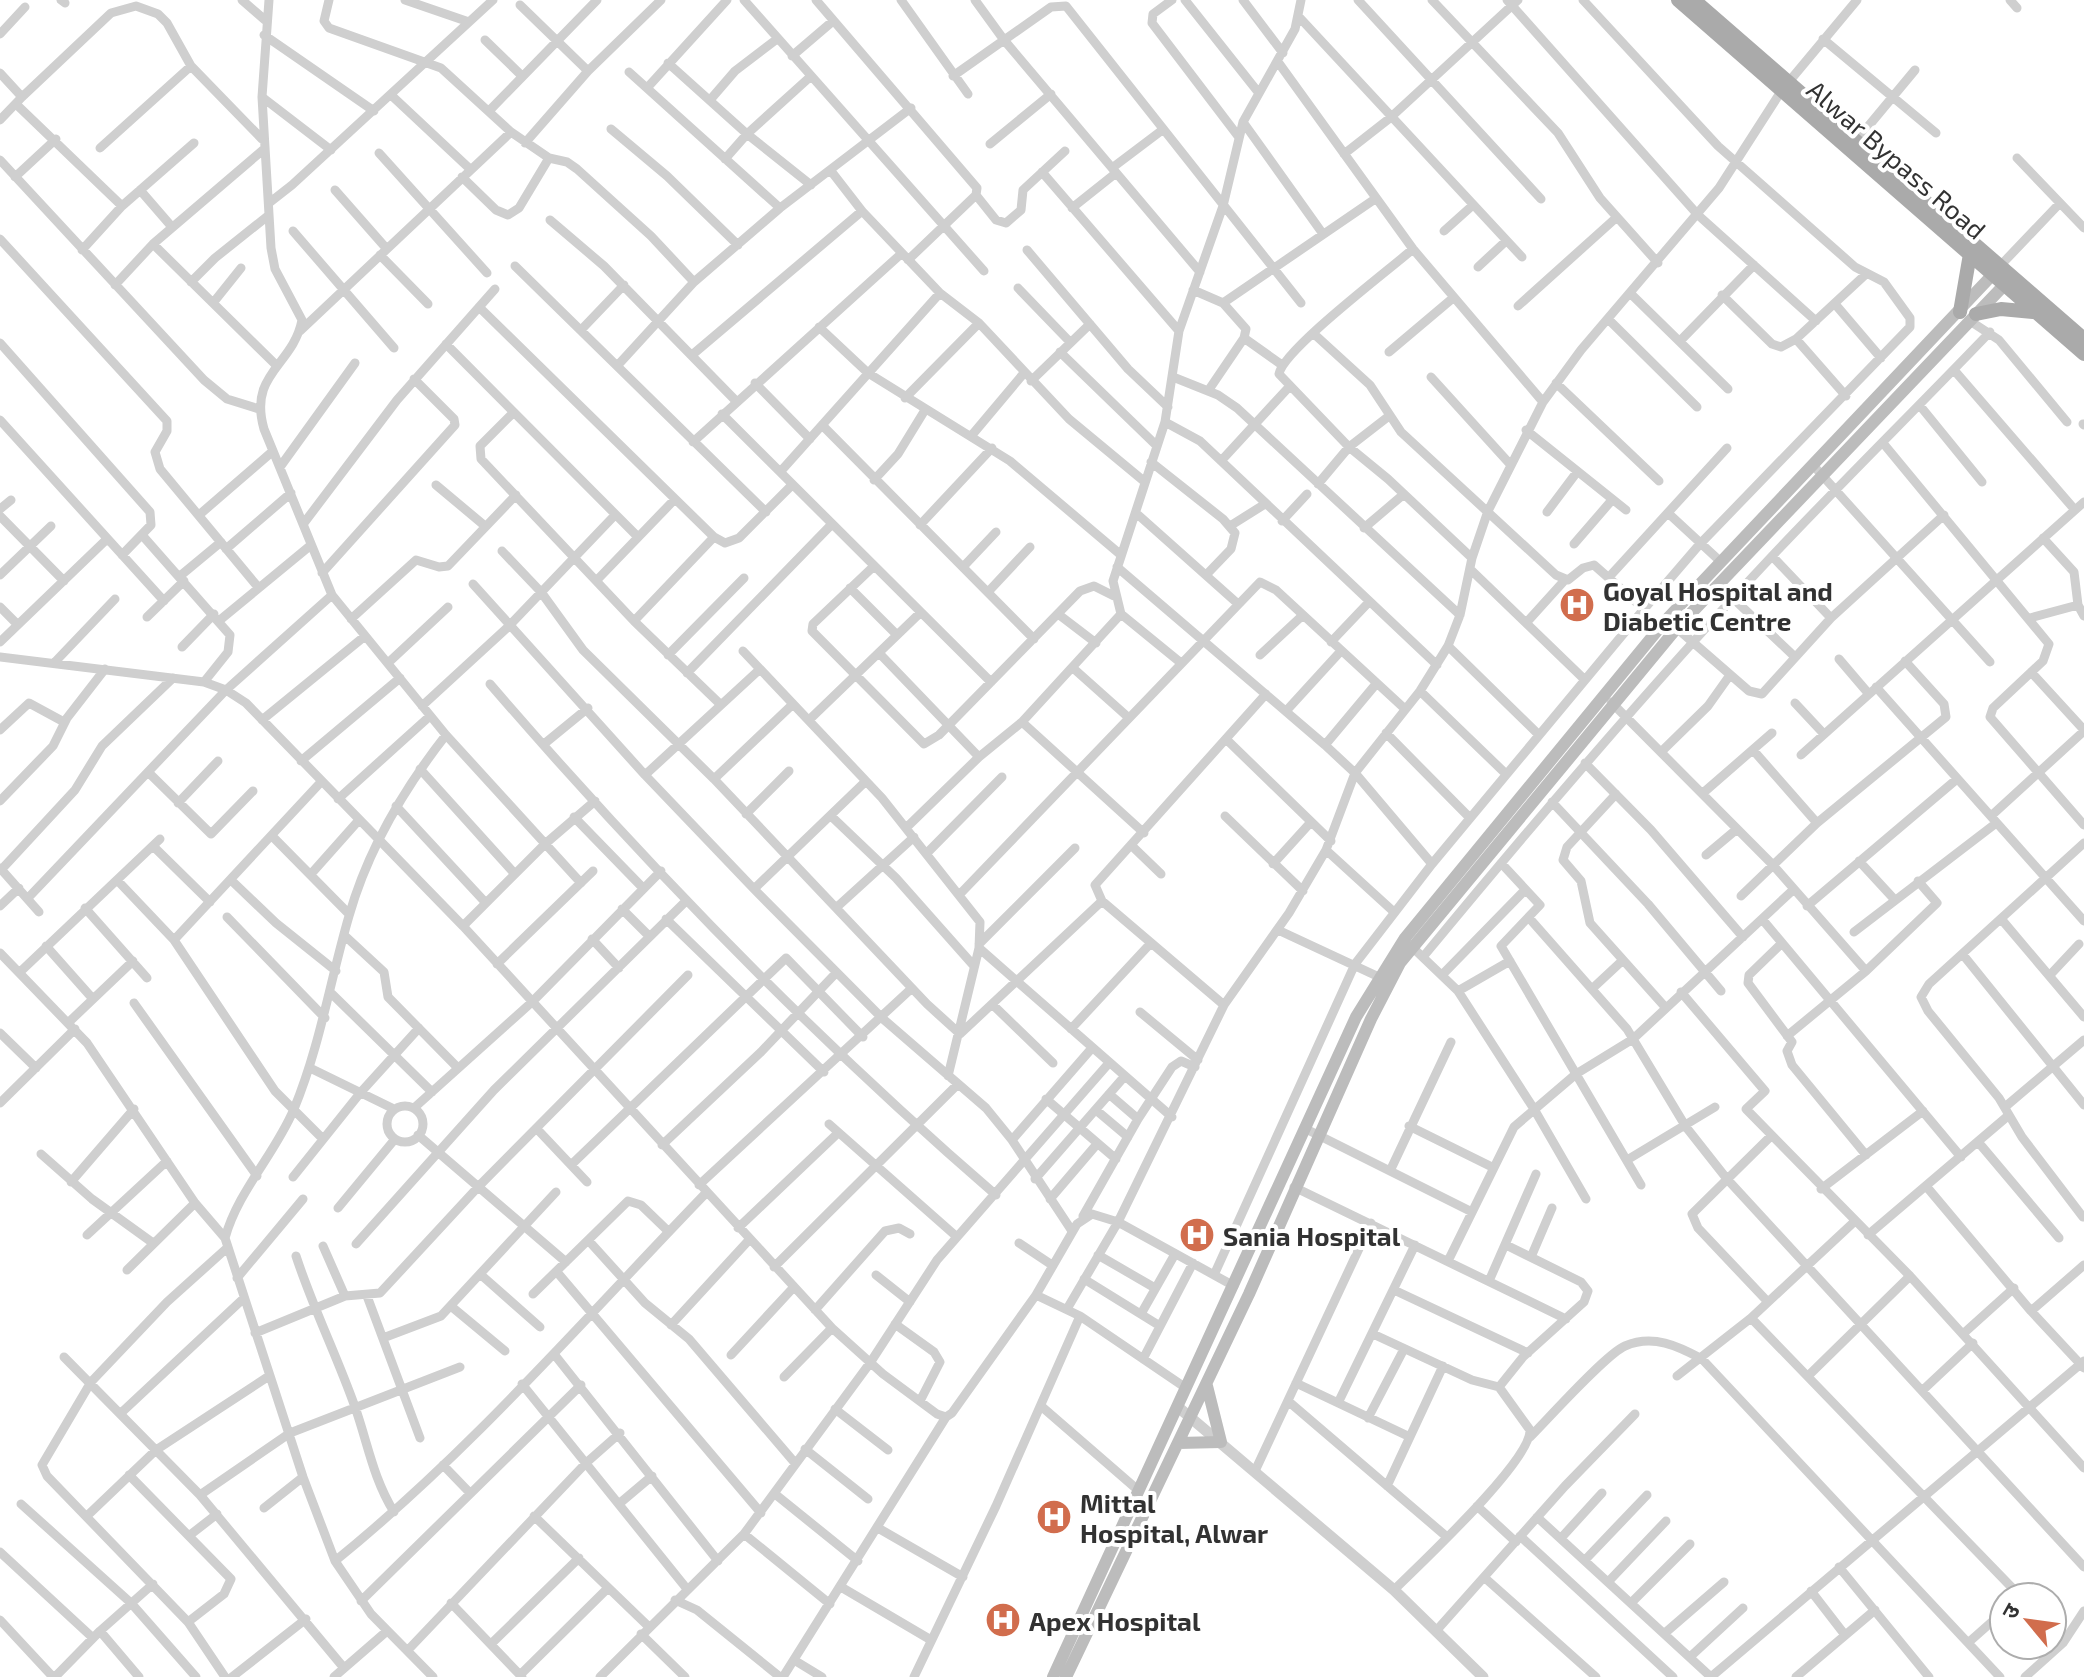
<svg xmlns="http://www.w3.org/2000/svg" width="2084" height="1677" viewBox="0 0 2084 1677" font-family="'Exo 2','Noto Sans Devanagari',sans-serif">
<rect width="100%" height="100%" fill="#fff"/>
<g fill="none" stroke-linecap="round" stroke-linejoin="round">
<path stroke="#cfcfcf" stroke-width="9" d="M61 0 65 3
M242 0 265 20
M269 0 262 97 271 248 275 269 302 320C293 366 248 373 264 429L332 595 446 735 581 883
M329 0 324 21 329 28 441 68 511 132 549 158 519 208 508 215 496 210 462 177
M405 0 469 22
M744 0 984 271
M816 0 977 188 976 195 908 260
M901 0 968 94
M975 0 1004 40 1200 272
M1172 0 1153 14 1152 23 1238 136
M1185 0 1258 92
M1243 0 1283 53
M1358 0 1541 199
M1432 0 1558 133 1600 198 1658 263
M1507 0 1698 215 1816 321
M2010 0 2017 8
M520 5 588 71
M1300 18 1522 257
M0 34 25 7
M264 35 374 111
M1823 39 1936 133
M485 40 521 75
M792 56 833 21
M1278 62 1413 249 1543 402
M668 63 747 134 811 185
M629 72 780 208
M0 73 22 97 0 120
M953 76 1051 7 1066 6 1301 303
M647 88 727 0
M391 95 470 169
M22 97 111 13 136 6 158 14 167 23 191 66 262 139
M262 97 331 150
M710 100 735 71 777 39
M17 105 122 206
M489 111 597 0
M1243 122 1323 234
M611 129 667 176 738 245
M1856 141 1915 70
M525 143 588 71 661 0
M990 144 1051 94
M100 148 191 66
M379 153 487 273
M1344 154 1390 118 1518 0
M549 158 567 162 577 169 651 236 694 282
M2017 158 2084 228
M725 159 747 134 810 77
M0 160 204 380 227 399 259 409
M1112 168 1161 131
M831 171 862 211 940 293 979 323 1069 419 1145 482
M1042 172 1179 331
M15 177 56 139
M140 190 172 227
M335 190 386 248
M976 195 996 220 1006 223 1021 210 1023 190 1065 151
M269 203 292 185 493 0
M1072 208 1116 173
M550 220 604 266 736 401
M293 231 394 348
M1444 231 1473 205
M0 239 167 421V431L155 452 160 469 258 587
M153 244 276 365
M1413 249C1389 270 1283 350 1279 374L1349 447 1388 479 1472 558
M82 250 122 206 194 143
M1027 250 1128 369 1168 407
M380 255 428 304
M515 266 766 512
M2000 266 2060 203
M1478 267 1506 241
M191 282 215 258 269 215
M115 285 153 244 263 150
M1018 288 1070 342
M1193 290 1223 303 1246 329 1244 338 1208 391
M1631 294 1728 389
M1722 295 1772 344 1781 347 1796 339 1865 275
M213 303 241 268
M1223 303 1375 199
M1835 304 1881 358
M1518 306 1617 217
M479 307 714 537 634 621
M1608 319 1697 407
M1970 321 1999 340 2067 422
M819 327 868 373 1010 461 1121 555
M581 330 624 285
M300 331 511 132
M1313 333 1370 385 1401 432 1556 575 1568 580 1583 568 1594 565 1644 609
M1244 338 1282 365
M1796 339 1846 396
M1680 341 1754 265
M0 343 150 512 151 525 122 555
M446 344 638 537
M1060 352 1157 446
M1389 352 1453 298
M692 355 862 211
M618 365 694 282 780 208 911 108
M1954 370 2075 510
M1173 377 1218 395 1237 408 1460 615
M1431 377 1509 463
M1031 381 1090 324
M755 383 810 439
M1556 383 1659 481
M905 398 979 323
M1921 407 1982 482
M512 414 480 446 481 459 634 621 720 704
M722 414 991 682
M0 420 164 601
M1165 422 1200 441 1437 665
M2083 424 2084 425
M822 425 1034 639
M1526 430 1626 510
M972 435 1024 373
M693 442 901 254
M1883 443 2049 644 2043 661 1993 708 1990 717 2084 825
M1221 461 1289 387
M1151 462 1223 519 1235 533 1231 549 1207 574
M1812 464 1990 662
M280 467 355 363
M781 471 940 293
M874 480 898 454 925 410
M1318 484 1349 447 1389 416
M436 485 485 526
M0 509 11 500
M1547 512 1577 472
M1136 513 1237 603
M1668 513 1721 562
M199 515 273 451
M0 516 64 581
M1282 521 1307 494
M304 523 397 400 495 289
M920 525 992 448
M1230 526 1265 504
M1364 528 1404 494
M142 535 230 635 228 652 204 682
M714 537 725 543 739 538 792 485
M2043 538 2074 572 2078 605 2084 616
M1574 544 1612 500
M226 549 291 493
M502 551 541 592 583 650 714 779 927 1004 960 1034 1102 901
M1772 556 1831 618
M874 566 813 624 812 631 924 744 939 735 1080 591 1094 586 1114 596
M963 567 996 532
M1117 567 1325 745 1355 773 1432 864
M1470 569 1584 679
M322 573 455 425 454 419 414 379
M0 575 51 526
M180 576 221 542
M1610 576 1727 448
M597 580 675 499
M473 584 645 775 754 889 882 1018 986 1108 1012 1140 1072 1231
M1720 586 1795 657
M850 588 896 634
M988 592 1030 547
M0 607 17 624
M1058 614 1096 643
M1121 614 1181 663
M147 617 184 581
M2030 618 2078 605
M351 619 416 560 439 567 448 566 516 495
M220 620 311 545
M1527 622 1564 581
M1672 624 1749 691 1762 694 1831 618 1944 515
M0 642 107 539
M1331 642 1369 602
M1448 646 1539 735
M182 647 214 614
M743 651 882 798 980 922 979 948 948 1076
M879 653 979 757
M668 655 744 578
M1260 655 1303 615
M0 657 204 682 226 690 246 703 463 926 832 1328 883 1374 937 1414 946 1417 952 1413 1036 1295 1080 1316 1186 1388
M1839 659 1868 693
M54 663 115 599
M388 663 448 607
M1073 668 1129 718
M2031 672 2084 730
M687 673 832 524
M490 684C647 866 814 1038 996 1195
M1876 687 2084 921
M1420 691 1506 774
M1611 702 1773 865 1866 971
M1795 703 1823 733
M422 706 509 626 615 515
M1287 710 1340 652
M262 720 365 636
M809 720 920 613
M1022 722 1144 833
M0 730 29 703 64 722
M1386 733 1470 818
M1227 740 1331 841
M544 744 588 708
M1325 745 1376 684
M1753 750 1817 823
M1662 751 1708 706 1730 675
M1801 755 2084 502
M301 761 400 678
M1585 763 1651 830 1743 937
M420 769 515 874
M148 772 211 834 253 791
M645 775 759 670
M714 779 793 704
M1703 793 1772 733
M1616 794 1567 847 1563 860 1581 881 1590 923 1666 1008
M338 799 430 716
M0 801 53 746 67 718 105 669
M1552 802 1648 904 1721 991
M178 803 218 761
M396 806 485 902
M746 814 789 771
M831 816 896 878 974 966
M1225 816 1303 891
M1991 816 2084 731
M574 817 643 888
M906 828 979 757 1022 722 1121 614 1113 581 1165 422 1179 331 1223 206 1243 122 1295 29 1301 0
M273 837 349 914
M153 846 210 902
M1132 846 1161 874
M1326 850 1394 912
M927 853 1002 777
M1706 855 1737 829
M1859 861 1894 899
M1501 863 1540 905 1501 946 1641 1185
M1273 864 1311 822
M0 868 39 912
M1 870 75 790 102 746 173 678
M311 874 359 820
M117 880 174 940 275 1091 323 1139
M232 881 276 923 336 971
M754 889 866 781
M960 894 1260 582 1276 590 1405 709
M1741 896 1817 823 1946 717 1944 704 1905 661
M28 898 226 690 332 595
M0 906 19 888
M1807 906 1957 779
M837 907 914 837
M85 908 147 978
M622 909 649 936
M227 917 325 1018
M666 919 824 1072
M1530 919 1627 1029 1686 1127 1727 1179 2084 1567
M1762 919 1961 1157
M2002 920 2084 1017
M463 926 545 844 595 801
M1278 930 1379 977
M1854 932 1995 824
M344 935 384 972 388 997 457 1067
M592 939 619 968
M174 940 321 782
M1782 943 1749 975 1748 983 1792 1042 1787 1051 1792 1065 1866 1155
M979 944 1075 848
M1409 944 1458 991 1534 1109 1586 1199
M46 946 93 999
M979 948 1172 1117
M0 953 87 1043 195 1203 225 1238
M1964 956 2084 1105
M1423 957C1536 820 1652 684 1774 554 1845 479 1918 407 1990 332
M497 964 593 871
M20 972 160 839
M1442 975 1525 890
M2050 975 2079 944
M1594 987 1623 960
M1458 991 1510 961
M1681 992 1765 1091 1746 1109 1910 1276 2084 1468
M332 994 432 1092
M134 1003 257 1176
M993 1005 1053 1063
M1224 1005 1102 901 1095 885 1266 694
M1140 1012 1198 1060
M69 1022 133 961
M1071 1029 1150 944
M0 1033 36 1068
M1787 1036 1866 971 1937 903 1918 881
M310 1068 394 1109
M1109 1094 1138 1119
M1046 1099 1116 1159
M0 1103 75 1029
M387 1124a18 18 0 1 1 36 0a18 18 0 1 1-36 0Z
M2005 1107 2084 1040
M414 1108 532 1002 661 871
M1096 1110 1128 1137
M829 1124 957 1237
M1409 1126 1492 1167
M537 1129 587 1182
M1306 1129 1472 1212
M418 1135 566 1262
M1012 1140 1092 1048
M1979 1143 2059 1238
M662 1145 761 1052 836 973
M41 1154 92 1199 153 1243
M1627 1160 1715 1107
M571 1165 786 958 863 1037
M1390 1171 1451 1042
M293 1177 361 1092 419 1028
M1035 1179 1124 1077
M71 1182 134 1109
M699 1185 912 988
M1926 1186 2031 1311 2084 1368
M1294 1187 1566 1319
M1821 1189 1923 1111
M1050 1199 1097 1144
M338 1208 395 1139
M1083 1216 1138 1119 1172 1067 1181 1061 1195 1067
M2083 1217 2022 1137 1999 1098 1928 1011 1921 997 1929 984 2084 843
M738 1228 838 1133
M87 1235 167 1161
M1868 1235 2009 1115
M588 1240 645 1303 689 1339 795 1463
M1019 1243 1052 1265
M356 1244 494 1090 685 902
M323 1246 345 1296
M1098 1255 1155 1288
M296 1256C313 1308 337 1356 355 1407 368 1444 373 1478 394 1512
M1531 1257 1552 1208
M1448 1261 1514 1127 1576 1074 1633 1039 1793 890
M774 1267 958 1084
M127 1270 195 1203
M557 1272 761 1513
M480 1274 540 1327
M876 1275 910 1302
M1214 1275 1355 964 1432 864 1644 609 1699 545 1910 327V318L1884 282 1855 267 1718 146 1583 0
M237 1278 303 1199
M1084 1279 1160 1326
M1489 1281 1536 1174
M1394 1290 1528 1353
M533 1294 628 1201 641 1205 669 1232
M1036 1295 1077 1224 1092 1214 1118 1222 1234 1286
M367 1296 420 1438
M1767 1301 1698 1228 1692 1214 1771 1136
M452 1307 505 1351
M1067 1309 1118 1222 1224 1005 1289 913 1326 850 1355 773 1420 691 1448 646 1460 615 1472 558 1488 511 1543 402 1581 350 1719 188 1782 90 1857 0
M815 1310 885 1231 899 1228 910 1234
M2031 1311 2084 1265
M1141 1314 1175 1254
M1751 1318 2021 1597
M895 1324 934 1352 940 1362 920 1401
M671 1325 749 1240
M255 1333 345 1296 380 1293 479 1186 688 975
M1964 1333 2014 1288
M1373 1334 1472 1380 1499 1387 1530 1430C1531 1461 1420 1564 1394 1590
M383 1338 441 1316 556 1192
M554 1354 718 1561
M731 1355 793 1288
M64 1357 200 1495 344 1668
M1143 1359 1193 1263
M1809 1375 1910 1276
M1677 1376 1751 1318 1854 1222
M784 1377 832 1328
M1296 1383 1410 1437
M522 1384 687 1589
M1499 1387 1523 1357 1584 1302 1588 1291 1581 1282 1506 1245
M1924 1389 1973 1343
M1288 1401 1447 1537
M1338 1403 1415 1245
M1041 1406 1139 1491
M835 1409 888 1450
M121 1413 243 1299
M1368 1418 1404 1349
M1530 1437C1548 1419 1606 1354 1625 1346 1653 1334 1678 1346 1702 1359L2000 1677
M805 1449 868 1499
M443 1465 470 1493
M1255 1471 1371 1223
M129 1475 231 1579 224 1594 188 1622
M1387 1486 1443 1366
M775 1494 858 1561
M200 1495 290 1433 460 1367
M620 1503 652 1476
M21 1504 131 1603 196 1677
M1477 1506 1516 1542
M264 1508 303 1477
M88 1515 156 1450 269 1376
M534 1516 648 1626
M1537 1517 1711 1677
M878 1528 963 1577
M744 1534 830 1604
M190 1535 217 1514
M1520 1536 1673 1677
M1562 1537 1602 1493
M0 1552 93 1638
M1585 1560 1647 1495
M335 1561C471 1451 585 1318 706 1193
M1839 1567 1929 1677
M1485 1578 1596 1677
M1609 1581 1666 1521
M841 1587 931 1640
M1811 1591 1845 1635
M675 1600 697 1610 780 1677
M361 1601 581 1385
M451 1603 522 1677
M1631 1603 1690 1544
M0 1620 53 1677
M100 1631 139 1677
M1436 1631 1565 1486 1635 1414
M2052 1631 2063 1643
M1665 1633 1724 1582
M641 1634 685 1677
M1969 1642 2004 1611
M491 1644 579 1558
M408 1650 586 1463 620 1433
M1691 1656 1743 1608
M794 1660 822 1677
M520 1675 608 1588
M55 1677 100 1631 153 1584
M225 1677 188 1622 47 1476 42 1465 91 1382 167 1302 227 1248
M232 1677 306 1619
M334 1677 387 1631
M433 1677 371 1614 335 1561 303 1477 225 1238C238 1191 275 1154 294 1109 320 1046 330 981 349 916 368 849 403 790 446 735
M600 1677 744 1534 870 1363 937 1260 1109 1063
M783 1677 946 1417
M914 1677 996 1506 1080 1316
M1711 1677 2084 1361
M1796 1677 1875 1610
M2025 1677 2063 1643 2084 1611"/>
<path stroke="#cfcfcf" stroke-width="11" d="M1178 1407 1394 1590 1483 1677"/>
<path stroke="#bcbcbc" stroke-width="12" d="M1178 1443 1221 1442 1207 1386
M1053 1677 1356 1017 1405 938 1666 620 1997 270
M1066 1677 1249 1294 1371 1019 1400 963 1676 629 2010 279"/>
<path stroke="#aaa" stroke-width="14" d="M1678 0 2084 354
M1694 0 2084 339
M1960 312 1970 254
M1976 314 2001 309 2033 312"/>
</g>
<defs>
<symbol id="hospital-disc" viewBox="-11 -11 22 22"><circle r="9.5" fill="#d16d4d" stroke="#fff"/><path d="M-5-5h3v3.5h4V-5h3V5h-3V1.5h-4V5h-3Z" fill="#fff"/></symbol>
</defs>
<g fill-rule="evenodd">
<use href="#hospital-disc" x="1557" y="585" width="40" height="40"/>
<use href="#hospital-disc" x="1177" y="1215" width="40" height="40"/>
<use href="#hospital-disc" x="1034" y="1497" width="40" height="40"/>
<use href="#hospital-disc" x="983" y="1600" width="40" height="40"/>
</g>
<g text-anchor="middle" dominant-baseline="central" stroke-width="8" stroke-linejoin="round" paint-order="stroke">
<g font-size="26" fill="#323232" stroke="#fff">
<text transform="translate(1897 159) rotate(41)">Alwar Bypass Road</text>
</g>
<g font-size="26" font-weight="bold" fill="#323232" stroke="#fff" text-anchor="start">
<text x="1603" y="590">Goyal Hospital and<tspan x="1603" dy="30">Diabetic Centre</tspan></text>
<text x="1223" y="1235">Sania Hospital</text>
<text x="1080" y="1502">Mittal<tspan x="1080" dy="30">Hospital, Alwar</tspan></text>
<text x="1029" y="1620">Apex Hospital</text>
</g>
</g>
<g transform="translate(2028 1621) rotate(299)"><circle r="38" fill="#ffffff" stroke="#adadad" stroke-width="2"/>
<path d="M0-6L14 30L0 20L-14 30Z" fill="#d16d4d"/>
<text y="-12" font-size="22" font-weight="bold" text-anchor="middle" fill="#323232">उ</text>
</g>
</svg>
